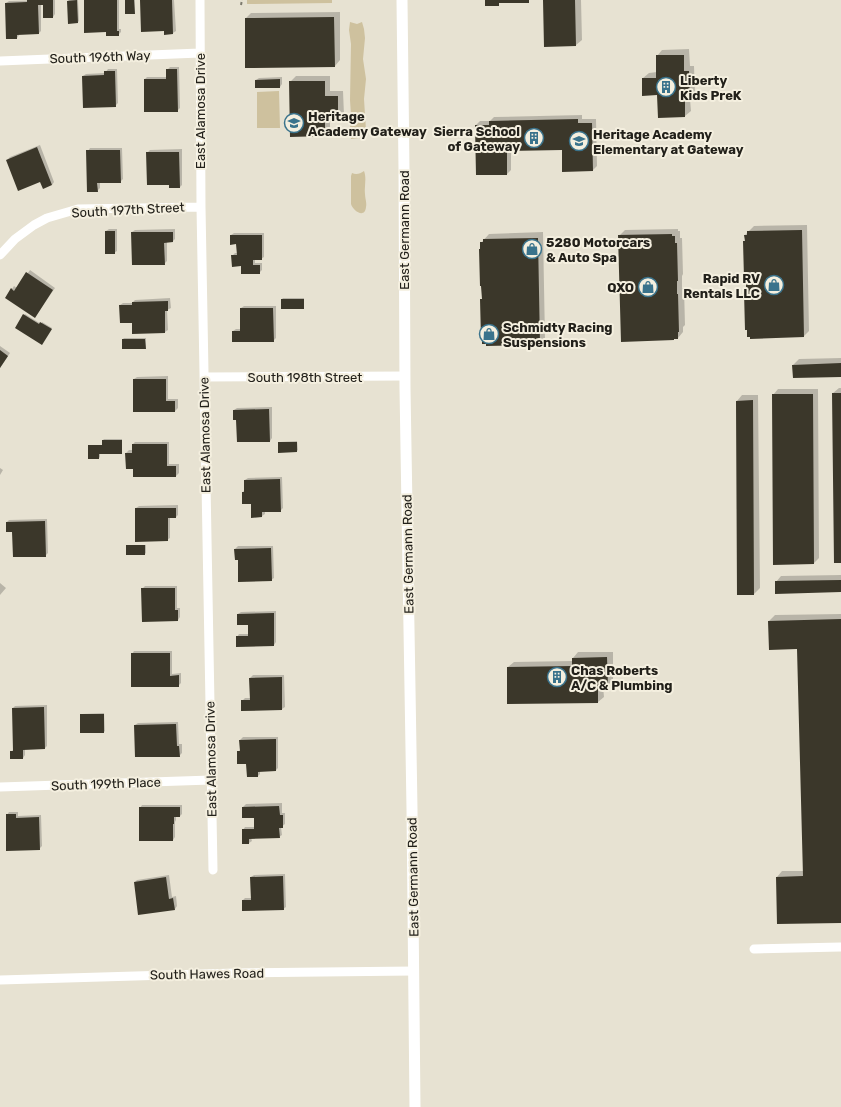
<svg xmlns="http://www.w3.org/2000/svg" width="841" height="1107" viewBox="0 0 841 1107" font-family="Rubik,sans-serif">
<rect width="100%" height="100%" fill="#e7e2d2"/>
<path fill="#cec19e" d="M247 0H332V3L247 4Z
M350 22 357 24 362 22 364 29 365 38 363 59 366 79 364 99 366 130 364 136 362 139 359 138 351 139 350 129 351 115 350 100 351 44 349 30Z
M279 91 280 128H257V92Z
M364 171C367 179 364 186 365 194 365 198 367 203 366 207 365 219 353 211 351 204V176L352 173C356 175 360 174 364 171Z"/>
<path fill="#0003" d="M55 0V14L53 17 44 4H41V31L39 33 19 34V35L17 38 6 3 9 1Z
M69 0H78L79 21 78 22 68 1Z
M85 0H119V29H121V32L118 35 107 31Z
M126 0H135V12L134 13Z
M141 0H174L176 31 173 33 165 30Z
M544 0H581L582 40 576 45Z
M340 12V60L335 66 246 18 251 13Z
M689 49 690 66H694L695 94 690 99 691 111 685 116 658 94 643 78 649 73 657 72V56L662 50Z
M170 67H179L180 108 177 111 145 79 147 77H167V70Z
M108 69H117L118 103 115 106 83 76 86 74 105 73Z
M296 76H330V91H343L344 115 338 121H330V130L325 135 290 82Z
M282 77V84L280 87 256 80 259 78Z
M582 115V119H596L597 166 593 170 563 149 511 150V170L507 174 476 125 480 121H490L494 117Z
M40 145 54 182 52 185 7 160 10 157Z
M90 148H122L123 179 120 182H100V188L97 191 88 151Z
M182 149V185L180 187 170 184 147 153 150 150Z
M807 225 809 331 804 336 745 292 747 290 744 241 746 240 745 235 754 226Z
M109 229H117V251L114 253 106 231Z
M175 229V239L173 241 167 242V261L164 264 132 232 135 230Z
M678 229V231H680V238H682L683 274 682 276V288H684L685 325 683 327V332L678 338H676L674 339 622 341 619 236 625 230Z
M543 232 545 339 539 344 481 300 483 298 481 243 489 234Z
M234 233H264V257L261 259H255V263H262V270L259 273 242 265 232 256 235 253H238V243L231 235Z
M30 270 55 288 35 317 12 289 14 286 17 288Z
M170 298 171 308 167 310 168 330 165 332 133 322 120 305 123 303H132L135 300Z
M283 298H304V307L303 308 282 299Z
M244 306H276V338L273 341 233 331 236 329H241V308Z
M25 314 41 324 42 322 52 328 42 343 24 315Z
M124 338H146V347L145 348 123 339Z
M0 346 10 353 0 368Z
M841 358V376L794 377 793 365 799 359Z
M168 376V399H178V408L175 411 134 379 137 377Z
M839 388H841V562L833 393Z
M778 389H818L819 558 814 563 773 395Z
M742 395H758L760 588 754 594H738L737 401Z
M272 407V438L270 441 237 419 234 410 237 408Z
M104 439H122V452L121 453H100V457L99 458 89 446 90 445H103V440Z
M297 441 298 450 297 451 279 443 280 442Z
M135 442H169V464H179V473L176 476 134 468 126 453 129 450H133V444Z
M0 468 3 470 0 475Z
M282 477 283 508 280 511H265V514L262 516 243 492 245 489V480L248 478Z
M178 505V515L176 517H170V538L167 540 136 508 139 506Z
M47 519 48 553 45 556 13 531 7 522 9 520Z
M128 545H146V553L145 554 127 546Z
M238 546H273L274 578 271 580 239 559H236L235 549Z
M841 575V591L776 582 781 576Z
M0 583 6 588 0 595Z
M145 586H177V608H180V617L178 620 142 589Z
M276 611V642L274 645 237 637 239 634H249V624L238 614 241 612Z
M841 614V922L778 923 777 877 782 871H804L798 648 769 621 775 615Z
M134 651H172V674L181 673V683L178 686 132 654Z
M578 652H613V680L607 686H603L604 697 598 702 508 667 514 662 573 661V658Z
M253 675H284L285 707 282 709 242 701 245 698H250V678Z
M47 705V746L45 748 25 749V755L23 758 11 752 14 749 13 708 15 706Z
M104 713 105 731 104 732 81 715 82 714Z
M178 722 179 744H182V753L179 756 135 725 138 723Z
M243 737H278V768L276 770 260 771V774L258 776 238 752 241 749 240 740Z
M282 803V813H285V824L281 827 282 835 279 837 251 838 252 841 249 843 243 830 245 827H255L254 816 243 807 246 804Z
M142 805H182V814L180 816H176V820L175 822V837L173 840 140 808Z
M9 812H18V816L41 815 42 846 39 849 7 815Z
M285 874 286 907 283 909 243 900 245 898H252L251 877 254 875Z
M169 875 172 897 176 896 177 906 175 909 135 882 137 880Z"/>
<path fill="#3b372a" d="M27 0H53V18H43V5H38L39 34 17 35V39H6L5 3 27 2Z
M77 0 78 23 68 24 67 1Z
M84 0H117V31H119V36H106V32L84 33Z
M125 0H134L135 14H125Z
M140 0H172L173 34 164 35V31L141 32Z
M485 0H529V3H499V6H485Z
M543 0H575L576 46 544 47Z
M334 17 335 67 245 68V18Z
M656 55H684V71H689L690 101H685V117L658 118 657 95 642 96V78H656Z
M166 69H177L178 112H144V79H166Z
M104 71H115L116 107 83 108 82 76 104 75Z
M280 79V88H255V80Z
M289 81H325V96H338V122H325V136L290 137Z
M578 119V123H592L593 171 562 172V150L507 151V175H476L475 125H489V121Z
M37 147 52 185 43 189 40 182 18 191 6 160Z
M86 150H120L121 183H97L98 192H87Z
M146 152H179L180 188H169V185H147Z
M802 230 804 337 750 339V337H747V330H745L744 292H746V278H744L743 241H745L744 235H747V231Z
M105 231H115V254H105Z
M131 232H173V242L164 243 165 265H132Z
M672 234V236H675V243H677L678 281H677V294H678L679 332H678V339H674V340L621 342 618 235Z
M230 235H262V260H253V265H260V274H241V266L232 267 231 255H237L236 244 230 245Z
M538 238 540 345 486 346V344H482V338H481L480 299H482L481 286H480L479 249H480V242H483V239Z
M26 272 53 290 35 318 5 298 11 288 14 291Z
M281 299H304V309H281Z
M168 301V311H165V333L132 334V323H120L119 305H132V302Z
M240 308H273L274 342H232V331H240Z
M23 314 39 324 40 322 52 329 42 345 15 328Z
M122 339H145L146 349H122Z
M0 350 8 356 0 368Z
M841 363V377L793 378 792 365Z
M133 379H166V401H175V412H133Z
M832 393H841V563H834Z
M772 394H813L814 564 773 565Z
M753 400 754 595H737L736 401Z
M269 409 270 442H237L236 420H233V410Z
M102 440H122V454H99V459H88V445H102Z
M278 442H297V452L278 453Z
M132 444H167V466H176V477H133V469H126L125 453H132Z
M280 479 281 512H262V517L251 518V504H242V492H244V480Z
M135 508H176V518H168V541L135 542Z
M45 521 46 557H13L12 532H6V522Z
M126 545H145V555H126Z
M271 548 272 581 238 582V560H235L234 549Z
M841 580V592L775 594V581Z
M141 588H175V610H178V621L142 622Z
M274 613V646L236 647V636H248V625H237V614Z
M841 619V923L777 924 776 877 803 876 797 649 769 650 768 621Z
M131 653H170V676L179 675V687H131Z
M607 657 608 687H598V703L507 704V667L572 666V658Z
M282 677V710L241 711V700H250L249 678Z
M44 707 45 749 23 750V759H10V751H13L12 708Z
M80 714H104V733H80Z
M176 724 177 746H179L180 757H135L134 725Z
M276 739V771L258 772V777H247L246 764H237V751H240L239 740Z
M279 806 280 815H283V828H279L280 838 249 839V844H242V829H254V818H242V807Z
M139 807H180V817H174V824H173V841H139Z
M6 814H16V818L39 817 40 850 6 851Z
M283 876 284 910 242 911V900H251L250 877Z
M166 877 169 899 173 898 175 910 138 915 134 882Z"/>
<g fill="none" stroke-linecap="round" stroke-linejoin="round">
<path stroke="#7d7a6f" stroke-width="2" stroke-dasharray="3 2" stroke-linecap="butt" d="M241 5 242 0"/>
<path stroke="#fff" stroke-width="9" d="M200 0 201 207 213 870
M0 61 200 53
M0 255 15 239 34 225 47 218 78 209 201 207
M204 377 405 376
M0 787 211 780
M754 949 841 947
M0 980 236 973 414 971"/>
<path stroke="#fff" stroke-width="11" d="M402 0 404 170 405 388 412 809 415 1107"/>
</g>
<defs>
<symbol id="building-ring" viewBox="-11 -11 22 22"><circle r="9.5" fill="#f4efdf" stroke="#3a738c" stroke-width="1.5"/><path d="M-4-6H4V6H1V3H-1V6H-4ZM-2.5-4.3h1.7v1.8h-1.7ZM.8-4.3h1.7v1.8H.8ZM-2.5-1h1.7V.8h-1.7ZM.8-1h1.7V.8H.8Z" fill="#3a738c"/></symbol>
<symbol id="school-ring" viewBox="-11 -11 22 22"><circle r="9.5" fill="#f4efdf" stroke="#3a738c" stroke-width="1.5"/><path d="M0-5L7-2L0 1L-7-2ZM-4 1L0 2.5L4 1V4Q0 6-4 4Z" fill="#3a738c"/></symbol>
<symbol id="shop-ring" viewBox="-11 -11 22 22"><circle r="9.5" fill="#f4efdf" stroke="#3a738c" stroke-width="1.5"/><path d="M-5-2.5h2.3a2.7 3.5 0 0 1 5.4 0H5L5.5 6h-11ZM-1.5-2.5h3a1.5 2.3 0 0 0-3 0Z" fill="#3a738c"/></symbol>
</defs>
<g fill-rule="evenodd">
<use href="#building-ring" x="655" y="76" width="22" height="22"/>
<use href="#school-ring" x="283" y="112" width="22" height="22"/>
<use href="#building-ring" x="523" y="127" width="22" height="22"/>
<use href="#school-ring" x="568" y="130" width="22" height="22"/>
<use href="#shop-ring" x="521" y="238" width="22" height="22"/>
<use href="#shop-ring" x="763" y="274" width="22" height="22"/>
<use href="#shop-ring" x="637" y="276" width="22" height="22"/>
<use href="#shop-ring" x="478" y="323" width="22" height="22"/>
<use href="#building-ring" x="546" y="666" width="22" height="22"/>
</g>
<g text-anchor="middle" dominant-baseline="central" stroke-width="4" stroke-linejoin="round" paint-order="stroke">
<g font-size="13" fill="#22201a" stroke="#f4efdf">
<text transform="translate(100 57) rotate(-2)">South 196th Way</text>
<text transform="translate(200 111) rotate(-90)">East Alamosa Drive</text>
<text transform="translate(128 210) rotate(-3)">South 197th Street</text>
<text transform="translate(404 230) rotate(-90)">East Germann Road</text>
<text x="305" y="377">South 198th Street</text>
<text transform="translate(205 435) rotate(-91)">East Alamosa Drive</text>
<text transform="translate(408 554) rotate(-91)">East Germann Road</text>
<text transform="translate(211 759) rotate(-91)">East Alamosa Drive</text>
<text transform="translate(106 784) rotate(-2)">South 199th Place</text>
<text transform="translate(413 877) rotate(-91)">East Germann Road</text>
<text transform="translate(207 974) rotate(-1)">South Hawes Road</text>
</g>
<g font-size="13" font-weight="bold" fill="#22201a" stroke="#f4efdf" text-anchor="start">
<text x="680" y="80">Liberty<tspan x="680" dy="15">Kids PreK</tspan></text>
<text x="308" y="116">Heritage<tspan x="308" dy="15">Academy Gateway</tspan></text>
<text x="520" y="131" text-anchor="end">Sierra School<tspan x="520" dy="15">of Gateway</tspan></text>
<text x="593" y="134">Heritage Academy<tspan x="593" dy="15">Elementary at Gateway</tspan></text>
<text x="546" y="242">5280 Motorcars<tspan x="546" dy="15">&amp; Auto Spa</tspan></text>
<text x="760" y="278" text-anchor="end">Rapid RV<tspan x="760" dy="15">Rentals LLC</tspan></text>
<text x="634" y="287" text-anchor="end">QXO</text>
<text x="503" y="327">Schmidty Racing<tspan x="503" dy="15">Suspensions</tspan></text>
<text x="571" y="670">Chas Roberts<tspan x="571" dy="15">A/C &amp; Plumbing</tspan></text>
</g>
</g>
</svg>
